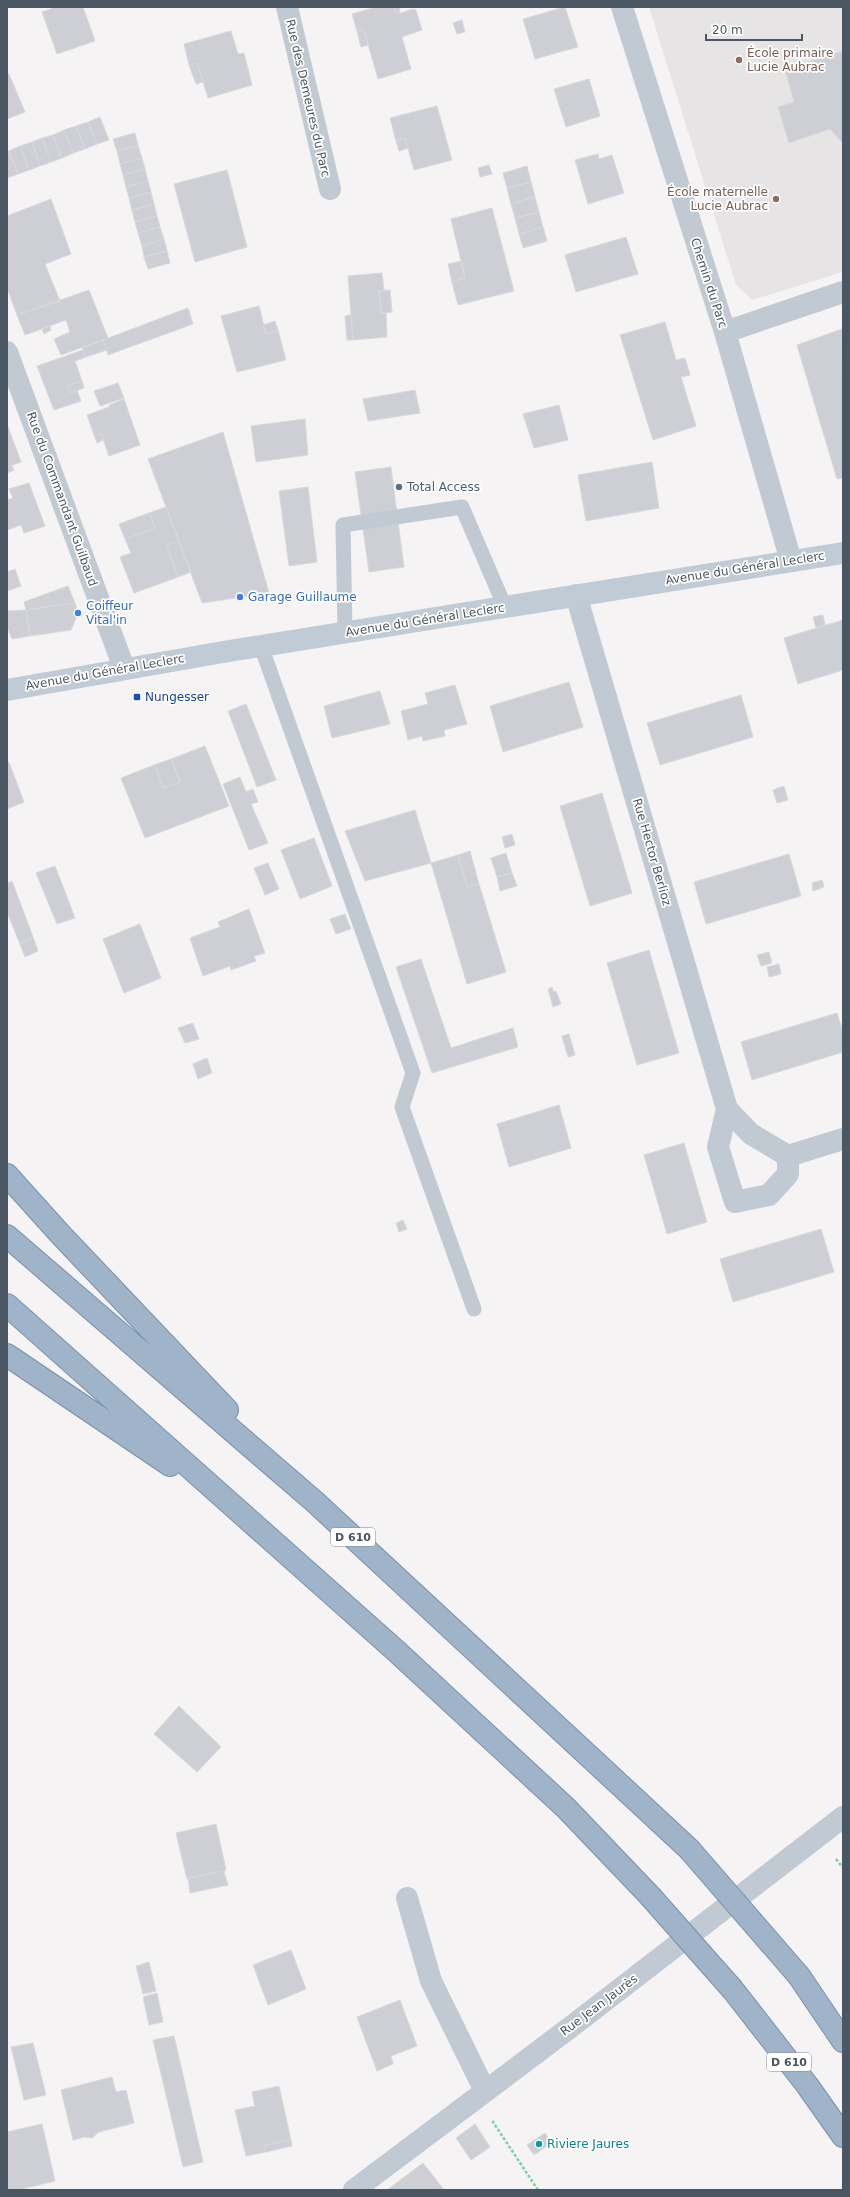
<svg xmlns="http://www.w3.org/2000/svg" width="850" height="2197" viewBox="0 0 850 2197" font-family="'DejaVu Sans',sans-serif">
<rect width="100%" height="100%" fill="#f5f3f3"/>
<path fill="#e6e4e5" d="M649 7H843V272L752 300 736 285Z"/>
<path fill="#cdcfd5" stroke="#d7d9de" d="M56 7H83L95 41 57 54 42 12Z
M376 7H394L396 13H401L413 9 416 10 422 30 402 37 411 69 378 79 364 30 357 31 352 14Z
M394 7H399L400 12 396 13Z
M565 7 578 47 535 59 523 19Z
M462 20 465 32 457 34 453 23Z
M364 30 368 45 361 47 357 31Z
M231 31 238 54 244 53 252 85 208 98 197 63 189 65 184 44Z
M843 51V143L830 129 789 143 778 107 794 102 785 69Z
M197 63 203 82 196 84 189 65Z
M7 74H9L25 112 7 119Z
M589 79 600 116 566 127 554 89Z
M437 106 452 160 414 170 405 138 396 141 390 118Z
M100 117 109 140 97 144 88 122Z
M88 122 97 144 85 149 76 126Z
M76 126 85 149 73 153 64 130Z
M64 130 73 153 62 158 53 135Z
M135 133 138 146 117 151 113 139Z
M53 135 62 158 51 162 42 138Z
M42 138 51 162 40 166 32 142Z
M405 138 408 148 399 151 396 141Z
M32 142 40 166 29 170 20 146Z
M20 146 29 170 18 174 9 151Z
M138 146 142 158 120 164 117 151Z
M7 151H9L18 174 7 178Z
M598 154 599 159 612 155 624 193 588 204 575 160Z
M142 158 145 169 123 175 120 164Z
M489 165 492 174 480 177 478 168Z
M527 166 531 182 507 188 503 173Z
M145 169 148 181 126 187 123 175Z
M227 170 247 247 195 262 174 184Z
M148 181 151 192 129 198 126 187Z
M531 182 535 197 511 204 507 188Z
M151 192 154 204 132 210 129 198Z
M535 197 539 212 515 218 511 204Z
M51 199 71 254 45 264 60 301 17 315 7 288V216Z
M154 204 157 216 135 222 132 210Z
M492 208 514 291 458 305 452 282 465 278 451 219Z
M539 212 543 227 519 234 515 218Z
M157 216 160 227 138 233 135 222Z
M160 227 164 239 142 246 138 233Z
M543 227 547 241 523 248 519 234Z
M626 237 638 274 576 292 565 255Z
M164 239 167 251 144 257 142 246Z
M167 251 170 263 148 269 144 257Z
M461 261 465 278 452 282 448 264Z
M382 273 384 290 379 291 381 313H386L387 337 353 340 348 276Z
M89 290 108 338 61 355 54 339 70 332 66 320 25 335 17 315Z
M390 290 392 312 381 313 379 291Z
M259 306 266 334 278 330 286 360 237 372 221 316Z
M188 308 193 324 108 355 103 340Z
M351 315 353 340H347L345 316Z
M275 321 278 330 266 334 263 325Z
M665 322 676 360 685 358 690 375 681 377 696 426 653 440 620 335Z
M50 326 51 330 44 334 42 329Z
M842 329 843 478 837 479 797 345Z
M103 340 107 350 86 357 82 348Z
M83 350 86 357 75 361 82 381 67 386 70 393 77 390 81 401 54 410 37 366Z
M82 381 84 388 70 393 67 386Z
M118 383 124 398 100 406 94 391Z
M415 390 420 413 368 421 363 399Z
M124 399 140 445 109 456 101 433 94 435 87 415 109 407V405Z
M559 405 568 440 534 448 523 414Z
M305 419 308 455 256 462 251 426Z
M7 424 21 462 7 467Z
M223 432 269 593 202 603 148 459Z
M101 433 103 440 97 443 94 435Z
M652 462 659 508 586 521 578 475Z
M11 465 14 470 7 473V467Z
M391 467 404 567 369 572 355 472Z
M29 483 45 526 24 533 21 525 7 530V500L13 498 9 489Z
M308 487 317 562 289 566 279 491Z
M166 507 179 541 166 545 178 577 134 593 120 557 131 553 125 539 155 528 149 513Z
M149 513 155 528 125 539 119 524Z
M179 541 191 572 178 577 166 545Z
M15 569 21 586 7 591V572Z
M68 586 75 603 26 610 24 602Z
M75 603 78 613 71 630 30 636 26 610Z
M26 610 30 636 12 639 7 626V611Z
M823 615 825 625 816 628 813 617Z
M843 620V670L798 684 784 638Z
M569 682 583 727 503 752 490 706Z
M455 685 467 724 444 730 445 736 423 741 422 736 408 740 401 711 428 704 425 693Z
M380 691 390 724 332 738 324 706Z
M741 695 753 737 660 765 647 723Z
M246 704 276 780 257 787 228 711Z
M205 746 229 806 145 838 121 778 154 765 164 788 180 782 171 759Z
M171 759 180 782 164 788 154 765Z
M9 762 24 802 7 809V763Z
M240 777 246 792 253 789 258 802 251 804 268 843 249 850 223 784Z
M784 786 788 800 777 803 773 790Z
M602 793 632 893 590 906 560 806Z
M415 810 431 863 365 881 345 831Z
M512 834 515 845 505 848 502 837Z
M314 838 332 886 300 899 281 850Z
M470 851 479 884 467 887 458 855Z
M506 853 512 873 497 877 491 858Z
M789 854 801 896 706 924 694 882Z
M458 855 467 887 479 884 506 972 467 984 431 863Z
M268 863 279 889 265 895 254 868Z
M55 866 75 918 57 924 36 873Z
M512 873 517 886 500 891 497 877Z
M822 880 824 887 813 891 812 883Z
M12 881 33 937 20 944 7 912V883Z
M249 909 265 953 254 956 256 961 231 970 230 966 203 976 190 938 220 927 218 922Z
M345 914 351 929 336 934 330 919Z
M140 924 161 978 124 993 103 939Z
M33 937 38 951 25 957 20 944Z
M649 950 679 1053 637 1065 607 963Z
M769 952 772 963 761 966 757 955Z
M421 959 451 1048 513 1028 518 1047 432 1073 396 967Z
M779 964 781 974 769 977 767 967Z
M552 987 554 992 556 991 561 1004 553 1007 548 989Z
M837 1013 843 1032V1052L752 1080 741 1042Z
M193 1023 199 1039 185 1043 178 1028Z
M569 1034 575 1055 568 1057 562 1036Z
M207 1058 212 1073 198 1079 193 1064Z
M559 1105 571 1148 509 1167 497 1124Z
M684 1143 707 1222 667 1234 644 1155Z
M403 1220 407 1229 399 1232 396 1223Z
M821 1229 834 1272 733 1302 720 1259Z
M179 1706 221 1747 197 1772 154 1734Z
M216 1824 226 1870 187 1879 176 1833Z
M226 1870 224 1872 228 1885 190 1893 188 1878Z
M291 1950 306 1989 268 2005 253 1965Z
M149 1962 156 1991 143 1994 136 1966Z
M157 1993 163 2022 149 2025 143 1997Z
M400 2000 417 2046 391 2056 393 2064 377 2071 357 2017Z
M174 2036 203 2162 183 2167 153 2040Z
M33 2043 46 2095 24 2100 11 2047Z
M112 2077 116 2092 126 2090 134 2123 99 2132 92 2138 84 2137 73 2140 61 2090Z
M279 2086 291 2140 265 2145 266 2152 246 2156 235 2110 255 2106 252 2092Z
M42 2124 55 2181 18 2190H7V2132Z
M475 2124 490 2147 471 2160 456 2138Z
M545 2133 551 2143 534 2155 527 2145Z
M291 2140 292 2146 266 2152 265 2145Z
M423 2163 444 2190H387Z"/>
<g fill="none" stroke-linecap="round" stroke-linejoin="round">
<defs>
<path id="trunk" d="M7 1175 61 1235 227 1410
M7 1236 315 1502 689 1849
M7 1305 394 1649 566 1808 650 1896
M7 1355 170 1465
M799 1976 843 2041
M733 1990 807 2085 843 2136"/>
</defs>
<use href="#trunk" stroke="#7690ad" stroke-width="24"/>
<path stroke="#7ad0a6" stroke-width="2.5" stroke-dasharray="3 2" stroke-linecap="butt" d="M836 1859 843 1868
M494 2121 493 2122 538 2190"/>
<path stroke="#c1cad2" stroke-width="15" d="M345 632 343 525 462 507 505 607
M261 646 413 1073 402 1107 474 1309"/>
<path stroke="#c1cad2" stroke-width="22" d="M287 7 330 189
M622 7 725 332 791 561
M725 332 843 292
M7 352 124 668
M576 595 727 1109 751 1134 788 1156 843 1139
M727 1109 718 1147 735 1202 769 1195 788 1174V1156
M407 1898 431 1981 485 2091"/>
<path stroke="#c1cad2" stroke-width="22" d="M354 2190 572 2026 843 1817"/>
<path stroke="#c1cbd6" stroke-width="22" d="M7 690 223 652 843 553"/>
<use href="#trunk" stroke="#9fb4c9" stroke-width="22"/>
<defs>
<path id="trunk-bridge" d="M689 1849 799 1976
M650 1896 733 1990"/>
</defs>
<use href="#trunk-bridge" stroke="#7690ad" stroke-width="24" stroke-linecap="butt"/>
<use href="#trunk-bridge" stroke="#9fb4c9" stroke-width="22"/>
</g>
<g fill="#8d6e63" stroke="#fff" stroke-width="1.5">
<circle cx="739" cy="60" r="4"/>
<circle cx="776" cy="199" r="4"/>
</g>
<circle fill="#5c6f8a" stroke="#fff" stroke-width="1.5" cx="399" cy="487" r="4"/>
<g fill="#3f7fe0" stroke="#fff" stroke-width="1.5">
<circle cx="240" cy="597" r="4"/>
<circle cx="78" cy="613" r="4"/>
</g>
<rect fill="#1a4fb4" stroke="#fff" stroke-width="1.5" x="133" y="693" width="8" height="8" rx="2"/>
<circle fill="#0f9aa8" stroke="#fff" stroke-width="1.5" cx="539" cy="2144" r="4"/>
<g text-anchor="middle" dominant-baseline="central" stroke-width="3.5" stroke-linejoin="round" paint-order="stroke">
<g fill="#fff" stroke="#808990" stroke-width="1">
<rect x="331" y="1528" width="44" height="18" rx="3"/>
<rect x="767" y="2053" width="44" height="18" rx="3"/>
</g>
<g font-size="11" font-weight="bold" fill="#4a5661">
<text x="353" y="1537">D 610</text>
<text x="789" y="2062">D 610</text>
</g>
<g font-size="12" fill="#785e54" stroke="#fff" text-anchor="start">
<text x="747" y="53">École primaire<tspan x="747" dy="14">Lucie Aubrac</tspan></text>
<text x="768" y="192" text-anchor="end">École maternelle<tspan x="768" dy="14">Lucie Aubrac</tspan></text>
</g>
<g font-size="12" fill="#4a5661" stroke="#fff">
<text transform="translate(308 98) rotate(77)">Rue des Demeures du Parc</text>
<text transform="translate(709 283) rotate(72)">Chemin du Parc</text>
<text transform="translate(62 499) rotate(70)">Rue du Commandant Guilbaud</text>
<text transform="translate(745 568) rotate(-9)">Avenue du Général Leclerc</text>
<text transform="translate(425 620) rotate(-9)">Avenue du Général Leclerc</text>
<text transform="translate(105 672) rotate(-10)">Avenue du Général Leclerc</text>
<text transform="translate(652 852) rotate(74)">Rue Hector Berlioz</text>
<text transform="translate(599 2005) rotate(-37)">Rue Jean Jaurès</text>
</g>
<g font-size="12" fill="#4e5e75" stroke="#fff" text-anchor="start">
<text x="407" y="487">Total Access</text>
</g>
<g font-size="12" fill="#366cbe" stroke="#fff" text-anchor="start">
<text x="248" y="597">Garage Guillaume</text>
<text x="86" y="606">Coiffeur<tspan x="86" dy="14">Vital'in</tspan></text>
</g>
<g font-size="12" fill="#164399" stroke="#fff" text-anchor="start">
<text x="145" y="697">Nungesser</text>
</g>
<g font-size="12" fill="#0d838f" stroke="#fff" text-anchor="start">
<text x="547" y="2144">Riviere Jaures</text>
</g>
</g>
<rect width="850" height="2197" fill="none" stroke="#4a5661" stroke-width="16"/>
<path d="M706 34v6h96v-6" fill="none" stroke="#4a5661" stroke-width="2"/>
<text x="712" y="34" font-size="12" fill="#4a5661" stroke="#ffffff" stroke-width="3" paint-order="stroke">20 m</text>
</svg>
